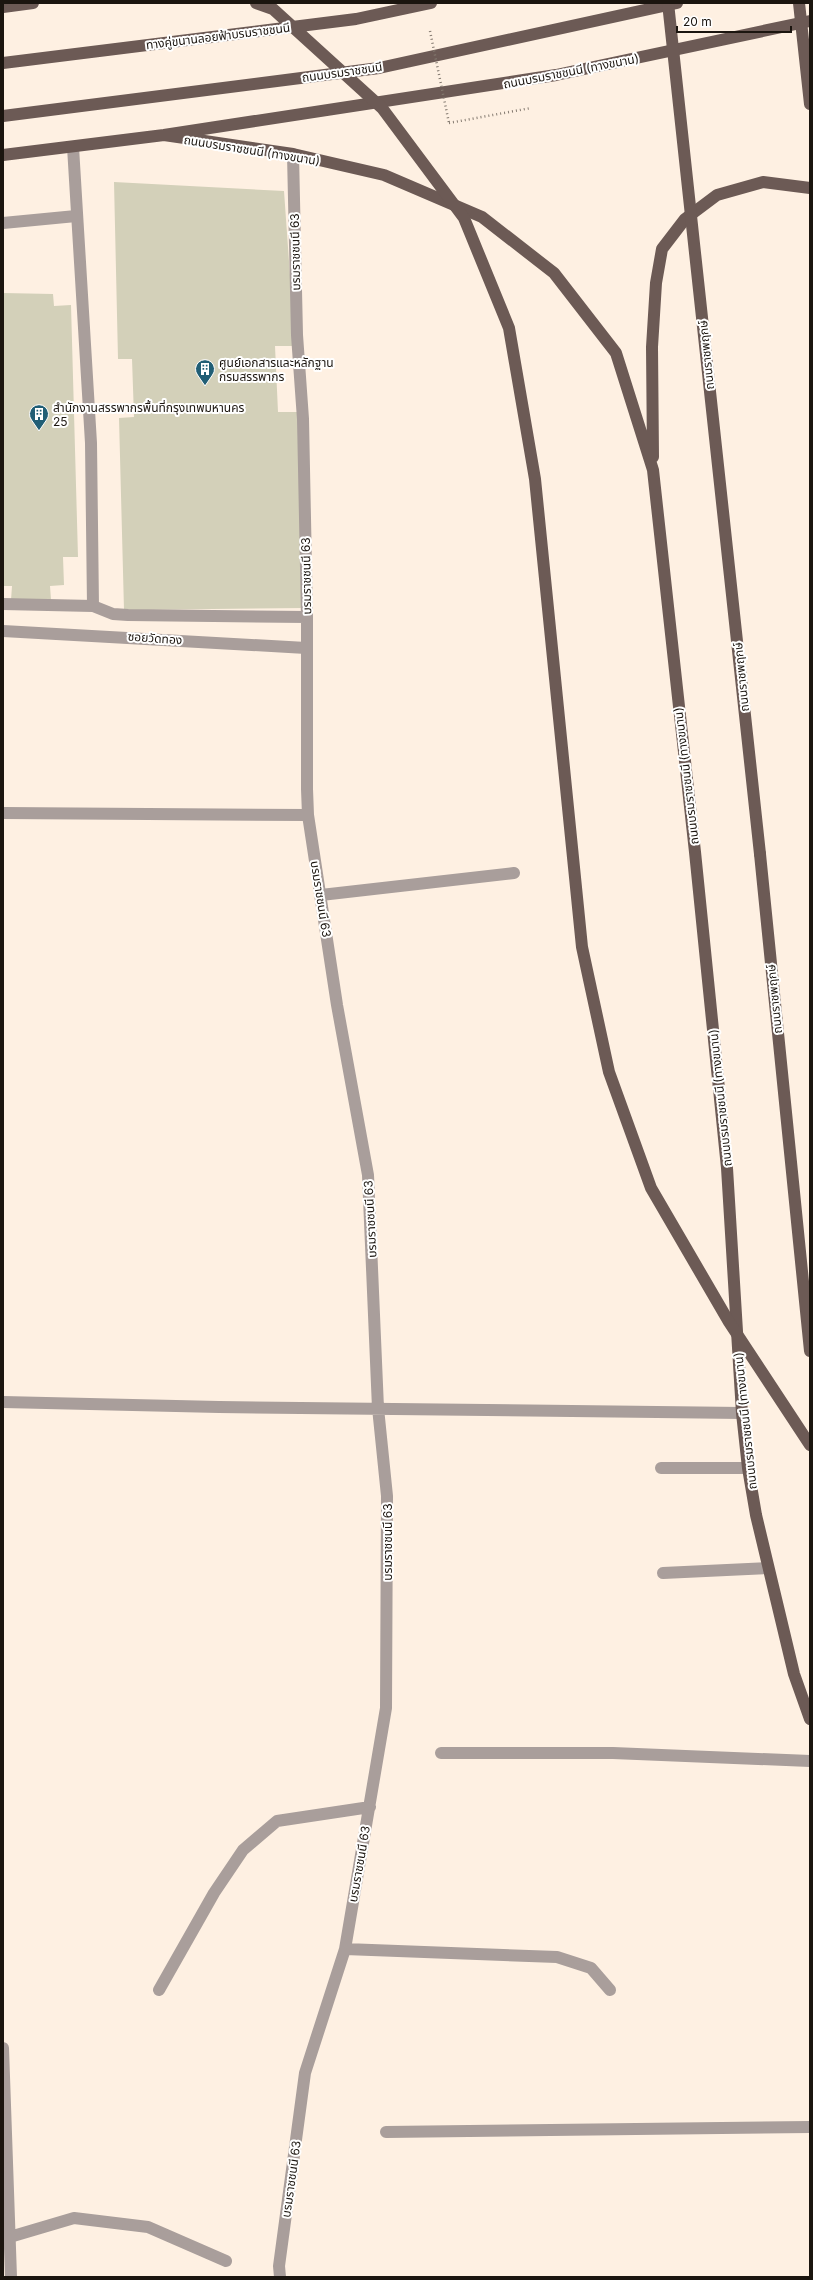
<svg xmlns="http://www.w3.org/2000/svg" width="813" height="2280" viewBox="0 0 813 2280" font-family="Inter,'Noto Sans Thai',sans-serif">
<rect width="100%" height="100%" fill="#fef0e2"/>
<path fill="#d3d0b9" d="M114 182 284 191 295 346H275L278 412H298L305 608 124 610 119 418 134 417 132 359H118Z
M3 293 53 294 54 306 71 305 78 557H63L64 585 50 586 51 600H11L12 586H3Z"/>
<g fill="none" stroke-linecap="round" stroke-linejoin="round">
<path stroke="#857b71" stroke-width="2.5" stroke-dasharray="1 3" stroke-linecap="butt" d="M449 123 531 108"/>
<path stroke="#a99e9b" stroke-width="12" d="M73 147 91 443 93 606
M3 223 76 216
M3 604 93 606 113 614 128 615 307 617
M3 631 306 648
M3 813 308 815
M321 895 514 873
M3 1402 219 1407 742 1413
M661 1468H748
M663 1573 768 1568
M441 1753H613L810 1761
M345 1949 557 1957 591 1968 610 1990
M159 1990 214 1893 243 1850 277 1821 370 1807
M3 2048 11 2277
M386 2132 810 2127
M3 2239 74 2218 148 2227 226 2261
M280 2277 279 2266 305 2073 345 1949 386 1708 387 1496 378 1408 368 1175 337 1005 308 815 307 789V617L303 419 297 335 293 154"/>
<path stroke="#6c5a55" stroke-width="12" d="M3 7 33 3
M3 116 379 68 677 3
M164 135 293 154 384 175 482 217 554 273 616 353 653 470 695 852 727 1168 742 1413 748 1468 756 1515 794 1674 810 1719
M3 155 164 135 556 75 810 21
M653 457 652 347 656 283 662 249 685 219 717 195 763 182 810 188
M760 854 810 1351"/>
<path stroke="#857b71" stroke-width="2.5" stroke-dasharray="1 3" stroke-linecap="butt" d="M430 31 449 123"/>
<path stroke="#6c5a55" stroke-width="12" d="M256 3 273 9 382 108 464 218 509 328 535 479 582 947 609 1072 651 1188 729 1322 810 1445
M668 3 760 854
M799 3 810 104
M3 63 356 19 431 3"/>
</g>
<defs>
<symbol id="building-pin" viewBox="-11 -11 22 30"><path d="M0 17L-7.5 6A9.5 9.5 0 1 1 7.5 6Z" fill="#215e75" stroke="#fff"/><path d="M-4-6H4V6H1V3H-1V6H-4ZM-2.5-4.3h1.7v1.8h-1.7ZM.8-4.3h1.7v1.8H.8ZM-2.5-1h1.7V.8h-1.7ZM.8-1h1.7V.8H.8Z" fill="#fff"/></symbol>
</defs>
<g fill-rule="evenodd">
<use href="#building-pin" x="194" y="358" width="22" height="30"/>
<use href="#building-pin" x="28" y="403" width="22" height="30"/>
</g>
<g text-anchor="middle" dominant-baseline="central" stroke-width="4" stroke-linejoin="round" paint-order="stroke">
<g font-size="12" fill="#1b150f" stroke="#fff">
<text transform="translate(218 36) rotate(-7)">ทางคู่ขนานลอยฟ้าบรมราชชนนี</text>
<text transform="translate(571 71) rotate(-11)">ถนนบรมราชชนนี (ทางขนาน)</text>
<text transform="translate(342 72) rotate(-8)">ถนนบรมราชชนนี</text>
<text transform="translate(252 150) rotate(9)">ถนนบรมราชชนนี (ทางขนาน)</text>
<text transform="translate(295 252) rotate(-91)">บรมราชชนนี 63</text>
<text transform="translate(706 355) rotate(-96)">ถนนราชพฤกษ์</text>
<text transform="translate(306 576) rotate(-91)">บรมราชชนนี 63</text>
<text transform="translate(155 638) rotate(4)">ซอยวัดทอง</text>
<text transform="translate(741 677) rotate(-96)">ถนนราชพฤกษ์</text>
<text transform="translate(686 776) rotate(-97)">ถนนบรมราชชนนี (ทางขนาน)</text>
<text transform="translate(321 899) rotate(81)">บรมราชชนนี 63</text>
<text transform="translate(774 999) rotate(-96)">ถนนราชพฤกษ์</text>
<text transform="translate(720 1098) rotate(-96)">ถนนบรมราชชนนี (ทางขนาน)</text>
<text transform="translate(370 1219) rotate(-93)">บรมราชชนนี 63</text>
<text transform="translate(745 1421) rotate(-96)">ถนนบรมราชชนนี (ทางขนาน)</text>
<text transform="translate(387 1542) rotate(-90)">บรมราชชนนี 63</text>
<text transform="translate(359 1864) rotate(-80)">บรมราชชนนี 63</text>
<text transform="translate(291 2179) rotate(-82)">บรมราชชนนี 63</text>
</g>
<g font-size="12" fill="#1b150f" stroke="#fff" text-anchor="start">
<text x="219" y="362">ศูนย์เอกสารและหลักฐาน<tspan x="219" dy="14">กรมสรรพากร</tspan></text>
<text x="53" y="407">สำนักงานสรรพากรพื้นที่กรุงเทพมหานคร<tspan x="53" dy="14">25</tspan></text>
</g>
</g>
<rect width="813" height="2280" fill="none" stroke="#1b150f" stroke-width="8"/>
<path d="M677 26v6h114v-6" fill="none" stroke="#1b150f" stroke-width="2"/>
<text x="683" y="26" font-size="12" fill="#1b150f" stroke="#ffffff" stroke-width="3" paint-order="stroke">20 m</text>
</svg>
